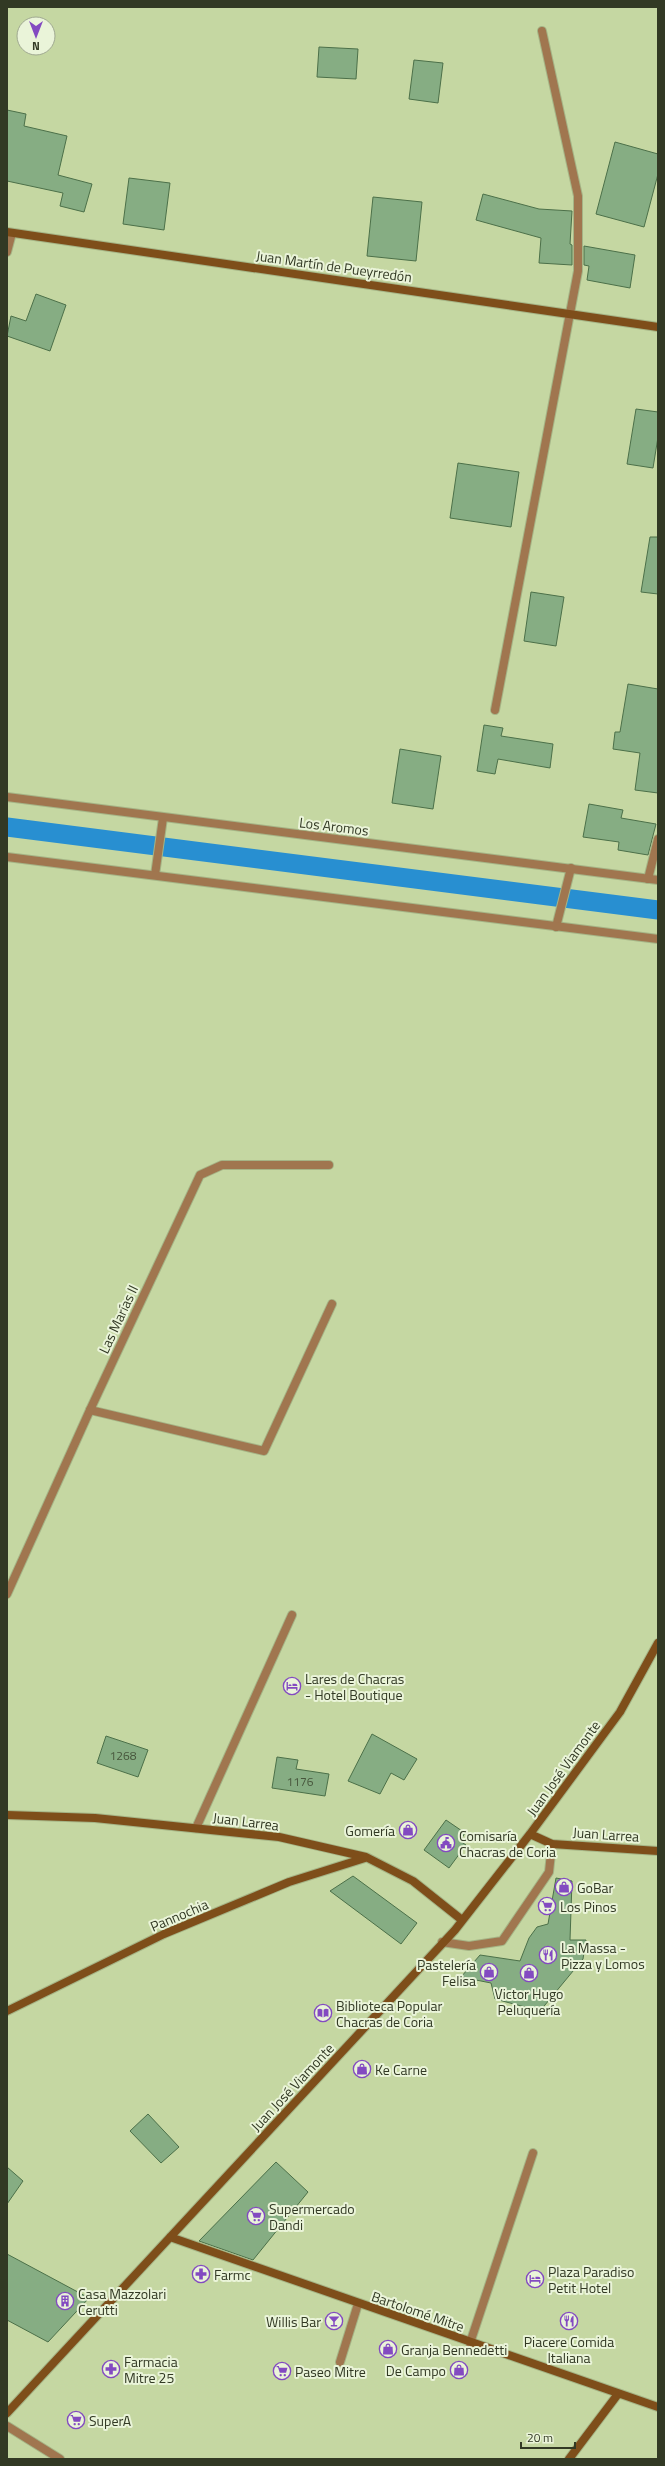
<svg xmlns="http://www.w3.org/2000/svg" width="665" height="2466" viewBox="0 0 665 2466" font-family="'Titillium Web',sans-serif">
<rect width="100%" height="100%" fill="#c5d7a2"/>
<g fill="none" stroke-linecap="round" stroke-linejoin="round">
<path stroke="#288fd1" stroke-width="19" d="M7 827 658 910"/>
</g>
<path fill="#86ad83" stroke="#4c7049" d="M319 47 358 49 356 79 317 77Z
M414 60 443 63 438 103 409 99Z
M7 110 26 114 24 126 67 136 58 175 92 184 84 212 60 206 63 193 7 181Z
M615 142 658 154V174L644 227 596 214Z
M129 178 170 183 164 230 123 224Z
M483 194 539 209 572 211 570 244 572 245V265L539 263 541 238 476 220Z
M373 197 422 202 416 261 367 256Z
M584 246 635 255 630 288 587 280 589 266 584 265Z
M36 294 66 305 50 351 7 336 11 316 26 321Z
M636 409 658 412V437L653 468 627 464Z
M458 463 519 472 511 527 450 518Z
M650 537H658V594L641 592Z
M531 592 564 597 556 646 524 641Z
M628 684 658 689V793L635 790 640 753 613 749 615 732H620Z
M484 725 503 728 501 736 553 744 550 768 498 759 495 774 477 771Z
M400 749 441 756 433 809 392 803Z
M589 804 623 810 621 818 656 824 648 855 618 850 619 842 583 837Z
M372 1734 417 1759 404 1780 391 1773 380 1794 348 1781Z
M106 1736 148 1750 138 1777 97 1763Z
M277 1757 298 1760 296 1769 329 1774 325 1796 272 1788Z
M446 1820 465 1833 460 1841 466 1845 449 1868 424 1850Z
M353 1876 417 1923 401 1944 330 1891Z
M556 1878 572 1881 570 1940H586L583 1959 540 2011 495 1999 491 1983 461 1977 480 1955 520 1961 529 1938 537 1927 548 1924Z
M148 2114 179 2147 161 2163 130 2131Z
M276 2162 308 2192 253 2260 199 2241Z
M7 2167 23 2181 7 2204Z
M7 2254 89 2298 48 2342 7 2320Z"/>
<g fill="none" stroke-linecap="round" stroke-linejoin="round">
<defs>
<path id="lane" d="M7 252 12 233
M495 710 578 271V196L542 31
M155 875 163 818
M648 879 658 839
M556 927 571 868
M90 1410 264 1451 332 1304
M196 1828 292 1615
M442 1942 469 1946 502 1941 549 1872 552 1844
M340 2362 358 2304
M7 2426 60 2459"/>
<path id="street" d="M7 797 658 880
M7 857 658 939
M7 1594 90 1410 200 1175 222 1165H329
M470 2343 533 2153"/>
<path id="secondary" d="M7 232 658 327
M7 1815 95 1818 279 1837 366 1857 413 1881 462 1920
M530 1834 552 1844 658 1851
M7 2011 164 1934 289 1882 365 1858
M170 2237 658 2407
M7 2413 455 1930 530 1834 620 1712 658 1643
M569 2459 618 2394"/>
</defs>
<use href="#lane" stroke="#a5b486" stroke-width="10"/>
<use href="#street" stroke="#a5b486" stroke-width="10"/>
<use href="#secondary" stroke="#a5b486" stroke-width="10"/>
<use href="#lane" stroke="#a0764f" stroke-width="8"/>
<use href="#street" stroke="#a0764f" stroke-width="8"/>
<use href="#secondary" stroke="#7e4e1a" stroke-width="8"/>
</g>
<defs>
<symbol id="hotel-ring" viewBox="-11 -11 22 22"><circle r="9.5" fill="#eaf4d9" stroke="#834ac1" stroke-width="1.5"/><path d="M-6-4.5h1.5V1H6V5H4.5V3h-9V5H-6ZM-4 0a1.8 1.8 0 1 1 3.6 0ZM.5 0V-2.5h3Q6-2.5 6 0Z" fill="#834ac1"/></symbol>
<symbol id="shop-ring" viewBox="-11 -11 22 22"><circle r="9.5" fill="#eaf4d9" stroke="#834ac1" stroke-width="1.5"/><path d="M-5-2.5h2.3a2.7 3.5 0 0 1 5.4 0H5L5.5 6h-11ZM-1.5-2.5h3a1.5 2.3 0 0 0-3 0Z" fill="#834ac1"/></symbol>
<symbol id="civic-ring" viewBox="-11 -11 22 22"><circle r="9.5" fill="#eaf4d9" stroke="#834ac1" stroke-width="1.5"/><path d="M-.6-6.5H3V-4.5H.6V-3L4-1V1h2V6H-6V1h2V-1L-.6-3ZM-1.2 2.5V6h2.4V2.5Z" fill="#834ac1"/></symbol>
<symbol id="supermarket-ring" viewBox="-11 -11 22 22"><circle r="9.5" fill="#eaf4d9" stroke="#834ac1" stroke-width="1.5"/><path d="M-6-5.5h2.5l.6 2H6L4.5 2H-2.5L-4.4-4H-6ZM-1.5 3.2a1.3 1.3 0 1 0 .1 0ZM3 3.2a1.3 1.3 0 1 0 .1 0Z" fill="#834ac1"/></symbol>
<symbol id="restaurant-ring" viewBox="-11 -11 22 22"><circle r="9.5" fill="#eaf4d9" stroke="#834ac1" stroke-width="1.5"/><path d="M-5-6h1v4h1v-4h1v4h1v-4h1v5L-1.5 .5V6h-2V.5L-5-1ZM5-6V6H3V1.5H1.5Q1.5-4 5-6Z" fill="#834ac1"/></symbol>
<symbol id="library-ring" viewBox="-11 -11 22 22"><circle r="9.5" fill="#eaf4d9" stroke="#834ac1" stroke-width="1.5"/><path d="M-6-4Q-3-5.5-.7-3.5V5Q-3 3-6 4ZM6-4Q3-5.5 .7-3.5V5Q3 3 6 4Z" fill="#834ac1"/></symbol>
<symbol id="pharmacy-ring" viewBox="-11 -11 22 22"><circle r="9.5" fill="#eaf4d9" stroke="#834ac1" stroke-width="1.5"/><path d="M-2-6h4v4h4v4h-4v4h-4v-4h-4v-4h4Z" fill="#834ac1"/></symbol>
<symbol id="building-ring" viewBox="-11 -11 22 22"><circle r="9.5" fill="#eaf4d9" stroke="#834ac1" stroke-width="1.5"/><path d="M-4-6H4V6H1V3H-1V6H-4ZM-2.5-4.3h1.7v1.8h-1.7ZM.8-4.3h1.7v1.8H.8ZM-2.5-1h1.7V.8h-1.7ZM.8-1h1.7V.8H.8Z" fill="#834ac1"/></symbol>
<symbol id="bar-ring" viewBox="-11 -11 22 22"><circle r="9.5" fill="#eaf4d9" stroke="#834ac1" stroke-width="1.5"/><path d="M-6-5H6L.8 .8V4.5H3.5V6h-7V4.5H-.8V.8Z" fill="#834ac1"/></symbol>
</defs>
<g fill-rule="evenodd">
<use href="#hotel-ring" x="282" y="1676" width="20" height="20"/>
<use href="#shop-ring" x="398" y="1820" width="20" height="20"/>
<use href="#civic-ring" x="436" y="1833" width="20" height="20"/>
<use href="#shop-ring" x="554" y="1877" width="20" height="20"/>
<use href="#supermarket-ring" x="537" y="1896" width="20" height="20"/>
<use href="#restaurant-ring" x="538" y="1945" width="20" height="20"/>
<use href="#shop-ring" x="479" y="1962" width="20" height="20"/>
<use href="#shop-ring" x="519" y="1963" width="20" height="20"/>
<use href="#library-ring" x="313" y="2003" width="20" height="20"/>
<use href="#shop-ring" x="352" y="2059" width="20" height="20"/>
<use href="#supermarket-ring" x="246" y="2206" width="20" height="20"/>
<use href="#pharmacy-ring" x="191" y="2264" width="20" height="20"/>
<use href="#hotel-ring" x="525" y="2269" width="20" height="20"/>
<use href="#building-ring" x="55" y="2291" width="20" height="20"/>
<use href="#bar-ring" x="324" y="2311" width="20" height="20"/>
<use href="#restaurant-ring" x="559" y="2311" width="20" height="20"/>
<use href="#shop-ring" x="378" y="2339" width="20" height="20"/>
<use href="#pharmacy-ring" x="101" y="2359" width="20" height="20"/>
<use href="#shop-ring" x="449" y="2360" width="20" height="20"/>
<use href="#supermarket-ring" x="272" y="2361" width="20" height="20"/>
<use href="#supermarket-ring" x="66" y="2410" width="20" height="20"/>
</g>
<g text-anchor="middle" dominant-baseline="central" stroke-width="4" stroke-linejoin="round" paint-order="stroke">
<g font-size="12" fill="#47563c">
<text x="123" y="1755">1268</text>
<text x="300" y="1781">1176</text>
</g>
<g font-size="14" fill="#323924" stroke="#eaf4d9">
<text transform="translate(334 266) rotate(8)">Juan Martín de Pueyrredón</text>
<text transform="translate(334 826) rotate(7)">Los Aromos</text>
<text transform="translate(118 1319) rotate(-65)">Las Marías II</text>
<text transform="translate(563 1768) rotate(-54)">Juan José Viamonte</text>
<text transform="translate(246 1821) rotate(7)">Juan Larrea</text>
<text transform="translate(606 1834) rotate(4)">Juan Larrea</text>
<text transform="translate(179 1915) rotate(-23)">Pannochia</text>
<text transform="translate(292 2087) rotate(-47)">Juan José Viamonte</text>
<text transform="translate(418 2311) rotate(19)">Bartolomé Mitre</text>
</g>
<g font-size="14" fill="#323924" stroke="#eaf4d9" text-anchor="start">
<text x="305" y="1678">Lares de Chacras<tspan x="305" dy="16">- Hotel Boutique</tspan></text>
<text x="395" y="1830" text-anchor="end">Gomería</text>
<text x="459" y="1835">Comisaría<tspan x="459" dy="16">Chacras de Coria</tspan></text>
<text x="577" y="1887">GoBar</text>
<text x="560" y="1906">Los Pinos</text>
<text x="561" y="1947">La Massa -<tspan x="561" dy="16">Pizza y Lomos</tspan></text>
<text x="476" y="1964" text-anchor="end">Pastelería<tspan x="476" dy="16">Felisa</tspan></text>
<text x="529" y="1993" text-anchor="middle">Victor Hugo<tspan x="529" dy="16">Peluquería</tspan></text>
<text x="336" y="2005">Biblioteca Popular<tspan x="336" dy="16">Chacras de Coria</tspan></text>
<text x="375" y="2069">Ke Carne</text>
<text x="269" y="2208">Supermercado<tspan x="269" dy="16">Dandi</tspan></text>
<text x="548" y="2271">Plaza Paradiso<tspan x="548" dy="16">Petit Hotel</tspan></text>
<text x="214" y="2274">Farmc</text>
<text x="78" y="2293">Casa Mazzolari<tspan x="78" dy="16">Cerutti</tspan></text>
<text x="321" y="2321" text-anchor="end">Willis Bar</text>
<text x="569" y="2341" text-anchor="middle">Piacere Comida<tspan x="569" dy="16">Italiana</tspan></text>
<text x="401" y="2349">Granja Bennedetti</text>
<text x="124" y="2361">Farmacia<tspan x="124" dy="16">Mitre 25</tspan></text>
<text x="446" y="2370" text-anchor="end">De Campo</text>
<text x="295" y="2371">Paseo Mitre</text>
<text x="89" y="2420">SuperA</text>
</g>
</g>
<rect width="665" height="2466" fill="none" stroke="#323924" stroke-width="16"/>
<g transform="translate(36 36) rotate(180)"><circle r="19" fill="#eaf4d9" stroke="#a0a991"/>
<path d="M0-3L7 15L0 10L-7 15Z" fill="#834ac1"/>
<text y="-6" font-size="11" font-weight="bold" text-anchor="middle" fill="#323924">N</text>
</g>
<path d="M521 2442v6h54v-6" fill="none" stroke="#323924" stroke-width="2"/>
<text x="527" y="2442" font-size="12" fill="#323924" stroke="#eaf4d9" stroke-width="3" paint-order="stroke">20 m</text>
</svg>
